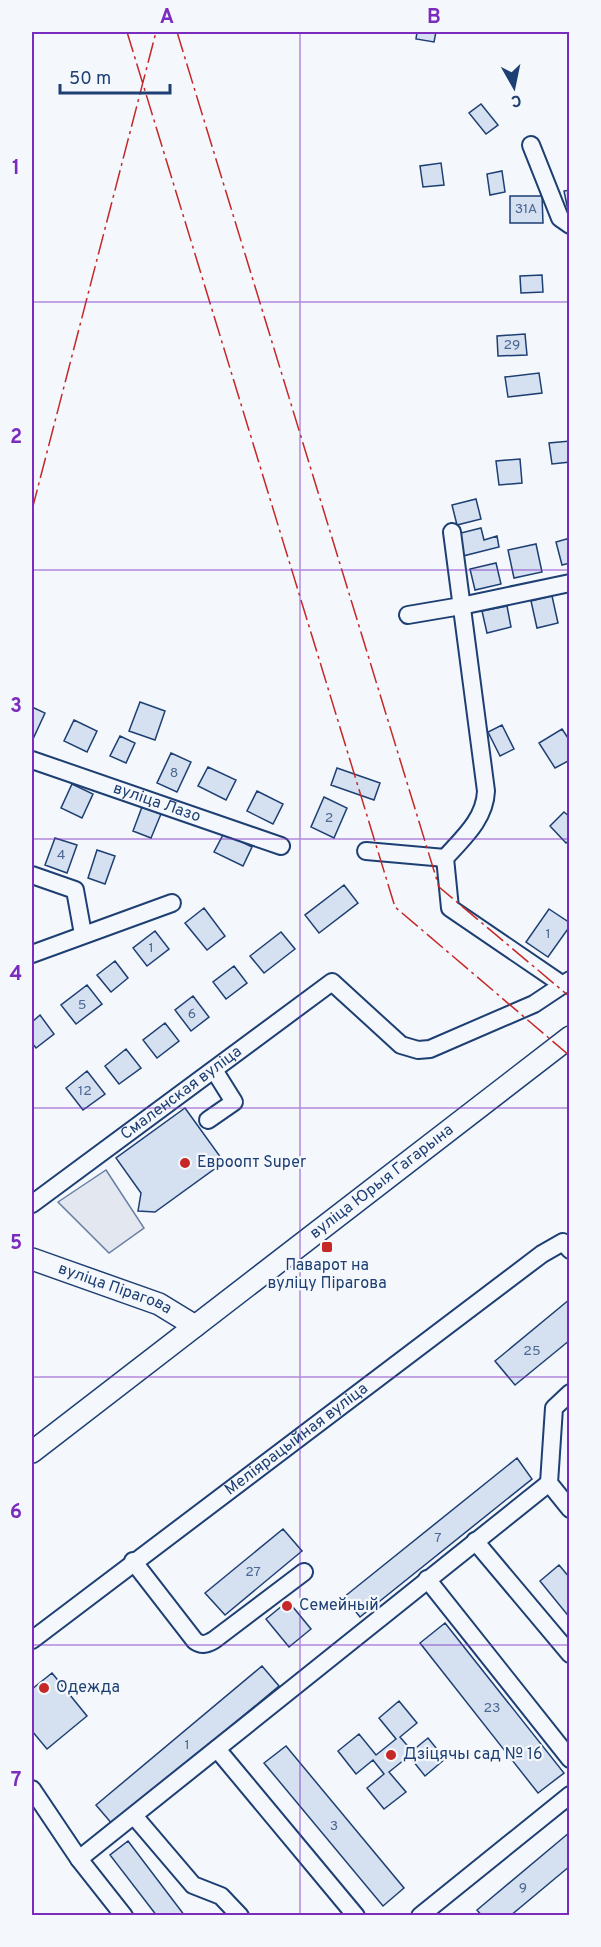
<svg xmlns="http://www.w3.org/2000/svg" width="601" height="1947" viewBox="0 0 601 1947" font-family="Overpass,sans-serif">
<rect width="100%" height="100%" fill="#f4f7fb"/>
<path fill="#e3e8f0" stroke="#687fa3" stroke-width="1.5" d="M106 1170 144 1228 109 1253 58 1202Z"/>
<path fill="#d5e0f0" stroke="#1d3f73" stroke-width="1.5" d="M417 32H436L434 42 416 39Z
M481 104 498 125 486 134 469 113Z
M441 163 444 185 423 187 420 166Z
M502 171 505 192 490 195 487 174Z
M570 190V220L564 191Z
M510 196H542L543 223H510Z
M542 275 543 292 521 293 520 276Z
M525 334 527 355 498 356 497 336Z
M539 373 542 393 508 397 505 377Z
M570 441V462L552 464 549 443Z
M520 459 522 483 499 485 496 461Z
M476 499 481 519 457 525 452 505Z
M481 528 484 540 497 536 499 547 463 556 457 534Z
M570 538V563L562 565 556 542Z
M536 544 542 572 514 578 508 550Z
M496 563 501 584 475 590 470 569Z
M552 596 558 623 537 628 531 601Z
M507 606 511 627 487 633 482 611Z
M140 702 165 711 155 740 129 731Z
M32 707 45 713 33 739H32Z
M74 720 97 731 87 752 64 741Z
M502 725 514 749 500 756 488 732Z
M562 729 570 741V760L555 768 539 743Z
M120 736 135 743 126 763 110 756Z
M171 753 191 762 177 792 157 783Z
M208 767 236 780 226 800 198 786Z
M337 768 380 783 374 800 331 785Z
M72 784 93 794 82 818 61 808Z
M257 791 283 804 273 824 247 811Z
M324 797 347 808 334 838 311 827Z
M142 807 161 814 151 838 133 831Z
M564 812 570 817V840L566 843 550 826Z
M224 833 252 847 243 866 214 852Z
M55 838 77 845 67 873 45 865Z
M97 850 115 856 105 884 88 878Z
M344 885 358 903 319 933 305 915Z
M204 908 225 936 207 950 185 923Z
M549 909 570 923V926L548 957 526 942Z
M155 931 169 949 147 966 133 948Z
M281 932 295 949 264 973 250 956Z
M115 961 128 978 111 992 97 975Z
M234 966 247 983 226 999 213 982Z
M87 985 102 1004 76 1024 61 1005Z
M193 996 209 1017 191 1031 175 1010Z
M40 1015 54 1034 36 1048 32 1043V1022Z
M165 1023 179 1041 157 1058 143 1040Z
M126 1049 141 1068 119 1084 105 1066Z
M87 1071 105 1094 83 1110 66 1088Z
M185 1108 224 1162 155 1212 138 1211 141 1193 116 1158Z
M570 1299V1340L515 1385 495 1361Z
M517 1458 532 1479 360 1617 344 1597Z
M283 1529 302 1551 225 1615 205 1593Z
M559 1565 570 1578V1618L540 1581Z
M288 1601 311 1629 289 1647 266 1619Z
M445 1623 564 1773 538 1793 420 1643Z
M262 1666 279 1686 113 1825 96 1805Z
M52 1673 87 1716 47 1749 32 1731V1689Z
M399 1701 417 1723 400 1737 412 1751 428 1738 445 1759 425 1776 409 1756 389 1772 406 1792 384 1809 367 1788 384 1774 373 1760 356 1774 338 1751 359 1734 376 1755 396 1739 379 1718Z
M286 1746 404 1888 383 1906 264 1763Z
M570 1832V1866L510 1916H482L477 1910Z
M128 1841 185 1916H157L110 1855Z"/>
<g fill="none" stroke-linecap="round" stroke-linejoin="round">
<defs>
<g id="minor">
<path d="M531 145 560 218 570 225"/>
<path d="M452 532 486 791C485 819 463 838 445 858L450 908 563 985"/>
<path d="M408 615 461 606 570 583"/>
<path id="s1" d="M32 760 281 846"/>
<path d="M366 851 445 858"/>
<path d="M32 875 75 890 83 934"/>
<path d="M32 954 172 903"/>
<path d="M208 1120 234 1102 214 1070"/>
<path id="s2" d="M32 1204 332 982 401 1045 418 1050 430 1049 534 1004 570 980"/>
<path d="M570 1393 554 1408 549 1483 570 1509"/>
<path d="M475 1541 570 1654"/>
<path d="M133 1561 195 1641C202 1646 207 1644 214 1640L304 1572"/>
<path d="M427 1579 570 1759"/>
<path id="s3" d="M32 1640 542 1254 563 1242 570 1250"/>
<path d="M217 1749 356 1916"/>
<path d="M32 1789 79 1859 124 1916"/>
<path d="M135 1817 193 1885 221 1896 240 1916"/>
<path d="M79 1859 549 1483"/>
<path d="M420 1916 570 1795"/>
</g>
<g id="major">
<path id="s4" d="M32 1259 159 1304 195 1326"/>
<path id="s5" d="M32 1452 570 1037"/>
</g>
</defs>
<use href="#minor" stroke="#1d3f73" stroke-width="20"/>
<use href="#major" stroke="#1d3f73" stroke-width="24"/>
<use href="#minor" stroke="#f4f7fb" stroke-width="16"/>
<use href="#major" stroke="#f4f7fb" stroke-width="21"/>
<path stroke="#c62828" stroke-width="1.5" stroke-dasharray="21 4.5 3 4.5" stroke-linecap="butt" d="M127 32 395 907 570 1056
M177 32 439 887 570 997
M32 510 156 32"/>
</g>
<path fill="none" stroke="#7b2cbf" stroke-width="1.5" stroke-opacity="0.55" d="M300 32V1916M32 302H570M32 570H570M32 839H570M32 1108H570M32 1377H570M32 1645H570"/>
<g fill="#c62828" stroke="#f4f7fb" stroke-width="2">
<circle cx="185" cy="1163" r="6"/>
<rect x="321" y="1241" width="12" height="12" rx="3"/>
<circle cx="287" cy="1606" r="6"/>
<circle cx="44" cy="1688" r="6"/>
<circle cx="391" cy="1755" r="6"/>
</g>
<g text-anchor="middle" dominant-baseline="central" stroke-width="4.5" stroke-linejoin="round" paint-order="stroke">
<g font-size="14" fill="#4b6792">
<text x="526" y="209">31А</text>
<text x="512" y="345">29</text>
<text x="174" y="773">8</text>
<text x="329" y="818">2</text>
<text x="61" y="855">4</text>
<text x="548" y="934">1</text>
<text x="151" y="948">1</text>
<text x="82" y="1005">5</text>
<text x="192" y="1014">6</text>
<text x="85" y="1091">12</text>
<text x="532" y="1351">25</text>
<text x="438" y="1538">7</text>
<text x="253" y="1572">27</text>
<text x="492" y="1708">23</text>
<text x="187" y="1745">1</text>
<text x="334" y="1826">3</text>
<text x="523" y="1888">9</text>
</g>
<g font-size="16" fill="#1d3f73" stroke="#f4f7fb">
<text stroke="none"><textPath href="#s1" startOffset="132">вуліца Лазо</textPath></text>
<text stroke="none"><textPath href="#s2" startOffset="186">Смаленская вуліца</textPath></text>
<text stroke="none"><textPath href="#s5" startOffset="442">вуліца Юрыя Гагарына</textPath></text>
<text stroke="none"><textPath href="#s4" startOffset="88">вуліца Пірагова</textPath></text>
<text stroke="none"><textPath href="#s3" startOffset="332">Меліярацыйная вуліца</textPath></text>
</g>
<g font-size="16" fill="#1d3f73" stroke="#f4f7fb" text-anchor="start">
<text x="197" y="1163">Евроопт Super</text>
<text x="327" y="1266" text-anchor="middle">Паварот на<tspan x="327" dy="18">вуліцу Пірагова</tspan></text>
<text x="299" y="1606">Семейный</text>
<text x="56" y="1688">Одежда</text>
<text x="403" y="1755">Дзіцячы сад № 16</text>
</g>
</g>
<rect width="601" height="1947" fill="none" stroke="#f4f7fb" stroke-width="66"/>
<g transform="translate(514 87) rotate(171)" stroke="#f4f7fb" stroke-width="4.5" paint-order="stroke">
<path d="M0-4.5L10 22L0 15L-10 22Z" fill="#1d3f73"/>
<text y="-9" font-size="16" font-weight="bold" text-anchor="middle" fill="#1d3f73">С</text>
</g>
<path d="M60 84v9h110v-9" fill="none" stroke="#1d3f73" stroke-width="3"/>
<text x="69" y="84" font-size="18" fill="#1d3f73" stroke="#f4f7fb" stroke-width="4.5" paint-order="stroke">50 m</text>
<rect x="33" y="33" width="535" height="1881" fill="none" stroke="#7b2cbf" stroke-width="2"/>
<g font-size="20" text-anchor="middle" font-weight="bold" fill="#7b2cbf">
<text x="167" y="23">A</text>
<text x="434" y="23">B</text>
<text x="16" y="174">1</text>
<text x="16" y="443">2</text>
<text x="16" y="712">3</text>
<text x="16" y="980">4</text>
<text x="16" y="1249">5</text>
<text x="16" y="1518">6</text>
<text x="16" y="1786">7</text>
</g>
</svg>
